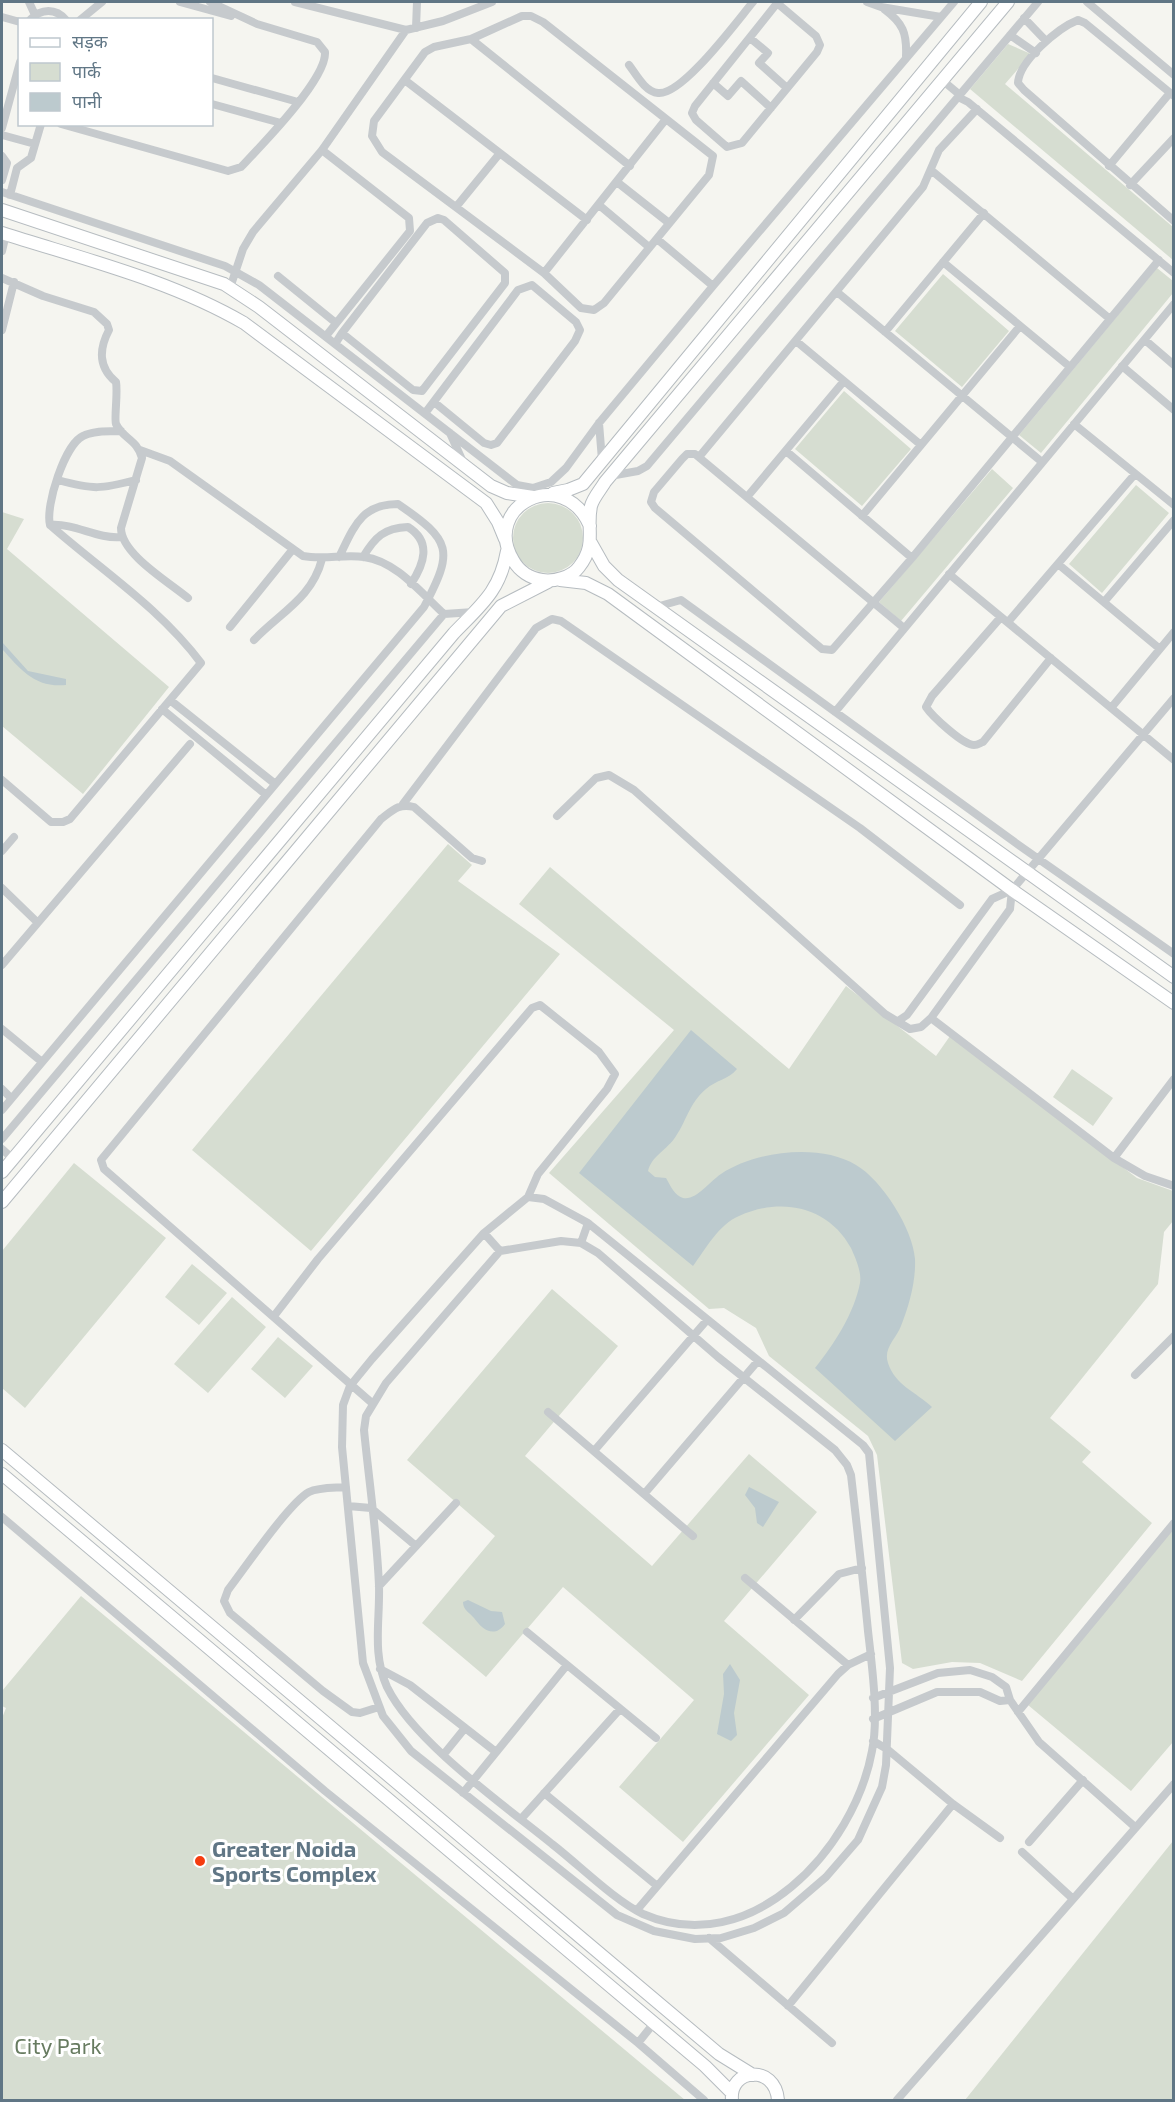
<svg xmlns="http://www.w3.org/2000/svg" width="1175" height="2102" viewBox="0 0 1175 2102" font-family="'Exo 2','Noto Sans Devanagari',sans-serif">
<rect width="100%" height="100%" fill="#f5f5f0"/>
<path fill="#d6ddd1" d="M1008 44 1031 54 1005 84 1173 227V260L970 89Z
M1157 268 1173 281V293L1041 453 1019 435Z
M943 274 1009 331 962 387 895 331Z
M844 391 911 449 862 506 795 449Z
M992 469 1013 488 901 621 879 602Z
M1136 485 1169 513 1102 593 1069 564Z
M513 538a35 35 0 1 1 70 0a35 35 0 1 1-70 0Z
M2 512 24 519 7 549 169 687 83 794 2 726Z
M448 844 472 865 458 881 560 954 311 1251 192 1150Z
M550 867 789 1069 846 986 936 1056 950 1036 1137 1178 1173 1191V1221L1164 1232 1158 1284 1050 1418 1091 1452 1082 1462 1152 1523 1022 1681 980 1663 952 1662 913 1669 902 1663 877 1455 868 1436 769 1356 756 1328 724 1308 709 1309 549 1173 674 1030 519 904Z
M1072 1069 1113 1098 1093 1126 1053 1097Z
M74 1163 166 1238 25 1408 2 1388V1251Z
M192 1264 227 1293 199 1325 165 1297Z
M552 1289 618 1346 525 1456 652 1566 749 1454 817 1512 724 1621 809 1695 683 1842 619 1787 694 1700 563 1587 486 1677 422 1623 495 1536 407 1460Z
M232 1297 266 1327 208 1393 174 1364Z
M278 1337 313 1366 285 1398 251 1369Z
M1173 1525V1742L1131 1791 1028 1705Z
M81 1596 685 2100H2V1718L6 1708 2 1706V1691Z
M1173 1841V2100H965Z"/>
<path fill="#bccace" d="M2 642 28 671 66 679V685C35 688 21 670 2 649Z
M691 1030 737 1069C728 1080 716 1080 706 1089 689 1103 686 1123 674 1139 665 1151 652 1156 648 1171L655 1177 666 1178C670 1185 675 1196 683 1198 696 1201 710 1181 721 1174 755 1151 820 1143 856 1165 882 1180 913 1229 915 1259 916 1281 909 1306 901 1326 896 1339 883 1348 888 1363 895 1385 916 1392 932 1407L895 1441 815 1368C834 1344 854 1314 860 1283 862 1272 855 1257 851 1248 828 1206 781 1197 739 1216 719 1224 705 1250 693 1266L579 1173Z
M749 1487 779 1502 763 1527 757 1523 755 1508 745 1495Z
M468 1600 491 1611 502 1612 505 1624C494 1639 482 1629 474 1618 469 1612 463 1610 463 1602Z
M730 1664 740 1680 734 1713 737 1735 731 1741 717 1734 724 1694 723 1674Z"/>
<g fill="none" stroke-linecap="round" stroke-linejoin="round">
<defs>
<path id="secondary" d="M2 210 224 284 259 307 491 486 507 493 533 497
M2 233C83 259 170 280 244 323L486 503 498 522 505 539
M553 493 568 490 583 484 981 2
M590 526C563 464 481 506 513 560 519 571 530 578 542 580 554 582 572 577 579 567 597 544 586 530 591 506 593 498 601 489 605 482L1008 2
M591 543 604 566 618 580 1174 977
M560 580 586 583 608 594 1012 890 1174 1003
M2 1172 454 633C481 605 500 591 507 551
M2 1202 501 606 548 582
M2 1450 719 2054 753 2075
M2 1474 705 2066 731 2092
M732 2100C729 2068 775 2064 778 2100"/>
</defs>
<use href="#secondary" stroke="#b6bcc0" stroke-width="14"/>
<path stroke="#c6cacd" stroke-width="8" d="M29 2 35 15
M180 2 231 16
M295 2 406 30 443 21 492 2
M867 2 881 7 941 17
M1087 2 1174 75
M777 3 816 36 820 45 817 52 742 143 727 147 696 120 692 113 695 106 778 2
M884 9C903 23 907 33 906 56
M522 16H531L543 22 713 156 709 175 604 303 594 310 581 308 544 273 382 152 372 136 374 121 425 52 434 47 471 39Z
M2 17 20 22
M1024 18 1046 41
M30 20C41 8 56 8 66 20
M80 20 102 2
M416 28 417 2
M1010 35 1036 53
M750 38 768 53 759 63 787 88
M471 39 630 166
M629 65C636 74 645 92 658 93 682 96 737 21 753 2
M212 78 298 102
M942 80 960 95
M406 81 587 220
M713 83 728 96 741 81 771 108
M1174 96 1085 23 1078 20C1058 28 1019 61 1018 83L1024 90 1174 221
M958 97 968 102 1174 273
M212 104 281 123
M61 124 228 171 241 167C261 146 327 79 325 52L317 42 257 24 210 2
M2 128 20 62
M2 135 35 144
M322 150 409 218 410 231 326 336
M2 156 7 163 2 180
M1109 166 1169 94
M931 170 1110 319
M617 182 669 223
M1130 185 1174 138
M2 192 225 266 259 285 517 485 533 488 551 482 566 468 599 423 713 286 954 2
M10 195 17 168 31 158 41 124
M599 205 649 247
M456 207 500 153
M657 239 713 286
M2 251 6 234
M943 262 1070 367
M544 273 666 119
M278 276 336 323
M2 278 43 296 94 312 107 324 109 330C99 349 98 367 116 382 118 393 114 419 116 424 123 439 137 439 142 458L121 528C121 554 169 582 188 598
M230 288 243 249 253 232 322 150 406 30
M837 292 1042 462
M2 330 14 282
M885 332 984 213
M1145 340 1174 365
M796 341 921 445
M335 344 342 333 427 223 438 218 444 220 505 273V283L422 391 413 390 342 333
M1122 366 1174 410
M426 412 518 290 532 285 576 322 580 330 575 341 497 443 491 445 484 443 434 402
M599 423 602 460
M1074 424 1174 505
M450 433 463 462
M140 450 170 461 303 556C324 560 344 554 364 557 396 561 421 593 444 614
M786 451 912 558
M699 457 923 187 939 150 977 109
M610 476 638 471 647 466 1038 2
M58 480C94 490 101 489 136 480
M747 497 844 381
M862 516 1020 326
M50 525C76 523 96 539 121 537
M363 557C375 537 384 528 408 527 432 542 424 564 411 584
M1058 564 1160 649
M949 574 1174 760
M1104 602 1174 520
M656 607 681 600 1020 846 1174 954
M1001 617 932 696 926 707C932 716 963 745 974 745 978 745 980 743 983 742L1051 658
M1008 622 1135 474
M230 627 293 549
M904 628 695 454H687L682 459 654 492 651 502 655 508 822 649 832 650 912 558 1159 260
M254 640C281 612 312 598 322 559
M170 700 274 783
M1111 708 1174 632
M162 709 265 794
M835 712 1174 304
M2 780 51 822H63L70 819 201 663C160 608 101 570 50 525 45 506 65 444 83 436 94 430 109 432 121 431
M403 804 536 628 552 619 561 621 860 828 960 905
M557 816 596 778 609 775 634 790 885 1014 910 1029 921 1027 931 1018 1010 909 1012 890
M2 851 14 837
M2 888 37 922
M2 965 190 744
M931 1018 1114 1158 1145 1176 1174 1186
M898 1021 907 1015 992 899 1012 890 1174 698
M2 1029 42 1062
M2 1089 11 1098
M2 1110 424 607C454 550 452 541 398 504 361 504 354 527 339 557
M2 1139 444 614 474 612
M2 1149 13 1159
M1114 1158 1174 1079
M528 1197 544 1199 588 1223 863 1445 869 1453 890 1668 886 1765 882 1787 858 1840 826 1877 784 1913 754 1928 721 1938 695 1939 654 1931 617 1915 411 1751 383 1716 363 1663 342 1447 343 1405 350 1386 372 1359 484 1233Z
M484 1233 500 1251
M561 1241 581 1243 598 1253 718 1357 835 1450 847 1465 851 1475C857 1527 863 1579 868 1631 872 1666 879 1717 872 1751 854 1849 751 1961 643 1914 615 1901 578 1864 552 1844 504 1805 414 1742 387 1687 372 1654 380 1621 379 1586 377 1534 369 1481 364 1430L366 1416 386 1383 500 1251Z
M581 1243 588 1223
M274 1316 318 1259 532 1008 540 1005 599 1052 615 1074 607 1089 538 1174 528 1197
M1135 1375 1174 1336
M372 1403 104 1169 101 1160 381 819C393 810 399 803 414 807L472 858 482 861
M548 1412 693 1536
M594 1451 707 1320
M346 1487C335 1488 319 1487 309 1492 289 1503 245 1568 228 1590L224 1601 230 1613 323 1691 352 1712 360 1713 379 1707
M645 1493 757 1362
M348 1506 371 1508 416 1546
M2 1517 325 1791 638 2043 704 2100
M745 1578 848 1665
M379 1586 456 1503
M794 1620 839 1574 862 1568
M527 1632 656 1738
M380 1669 410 1685 496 1752
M873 1698 938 1673 970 1670 992 1677 1006 1687 1010 1700 1039 1742 1135 1827
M1018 1712 1174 1523
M873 1719 937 1692H980L1000 1701 1010 1700
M873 1741 887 1749 953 1804 1000 1838
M444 1754 465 1728
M463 1793 567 1665
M544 1793 656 1885
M521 1819 620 1709
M1029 1842 1083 1780
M1022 1852 1072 1898
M637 1910 838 1674 848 1665 871 1654
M709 1938 832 2043
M788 2006 953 1804
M638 2043 654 2023
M897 2100 1174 1784"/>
<use href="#secondary" stroke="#fff" stroke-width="12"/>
</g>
<circle fill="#f53c10" stroke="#fff" stroke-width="2" cx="200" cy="1861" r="6"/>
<g text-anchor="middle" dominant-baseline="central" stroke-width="6" stroke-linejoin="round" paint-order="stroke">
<g font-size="22" font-weight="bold" fill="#607685" stroke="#fff" text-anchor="start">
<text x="212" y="1848">Greater Noida<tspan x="212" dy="25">Sports Complex</tspan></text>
</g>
<g font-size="22" fill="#677b60" stroke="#fff">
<text x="58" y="2045">City Park</text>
</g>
</g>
<rect width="1175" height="2102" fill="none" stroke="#607685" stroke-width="6"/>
<rect x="18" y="18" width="195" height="108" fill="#ffffff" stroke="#bfc8ce" stroke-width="1.5"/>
<rect x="30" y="38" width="30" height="9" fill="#ffffff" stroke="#bfc8ce" stroke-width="1.5"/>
<text x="72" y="48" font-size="18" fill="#607685">सड़क</text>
<rect x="30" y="63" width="30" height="18" fill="#d6ddd1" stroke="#bfc8ce" stroke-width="1.5"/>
<text x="72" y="78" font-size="18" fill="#607685">पार्क</text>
<rect x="30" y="93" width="30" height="18" fill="#bccace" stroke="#bfc8ce" stroke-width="1.5"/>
<text x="72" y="108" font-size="18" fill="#607685">पानी</text>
</svg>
